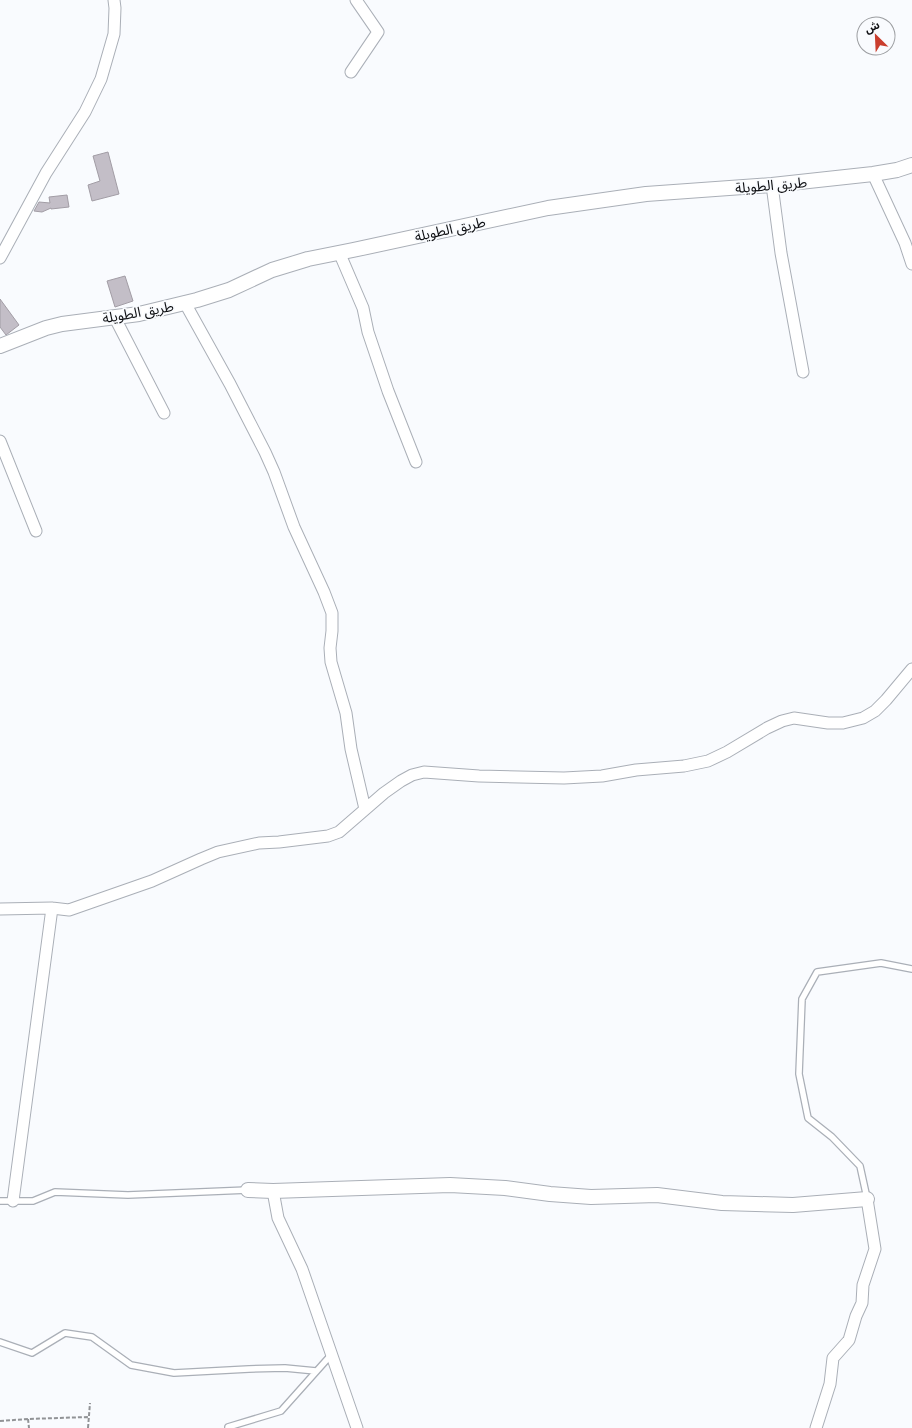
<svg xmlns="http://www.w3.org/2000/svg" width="912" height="1428" viewBox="0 0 912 1428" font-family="'IBM Plex Sans','Noto Sans Arabic',sans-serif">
<rect width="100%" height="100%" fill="#f9fbfe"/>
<path fill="#c3bec7" stroke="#a29da5" d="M108 152 119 194 92 201 88 185 100 181 93 156Z
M67 195 69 207 51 209V208L42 212 34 211 39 202 50 203 49 197Z
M125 276 133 301 115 307 107 281Z
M0 299 19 325 6 335 0 327Z"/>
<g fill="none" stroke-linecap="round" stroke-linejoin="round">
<defs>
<path id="service" d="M867 1198 860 1166 832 1137 808 1118 799 1074 802 999 817 972 881 963 912 969
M0 1201H33L55 1192 128 1195 248 1190
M0 1342 32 1353 65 1333 92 1337 131 1365 174 1373 249 1369 285 1368 316 1371
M228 1428V1427L281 1411 331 1355"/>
<path id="minor" d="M351 72 378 32 356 0
M873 174 905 243 912 264
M772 185 781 253 803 372
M339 252 363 308 368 332 388 391 416 462
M0 258 46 173 85 112 101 79 114 34 115 8 114 0
M185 303 230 384 265 452 274 472 294 527 324 592 332 613V631L330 648 331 662 346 713 351 749 365 809
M115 318 164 413
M0 441 36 531
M0 909 52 908 69 910 152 881 201 859 218 852 259 843 279 842 328 836 339 832 384 793 401 781 412 775 424 772 479 776 564 778 602 776 636 770 684 766 708 761 727 752 767 728 782 721 794 718 828 723H843L863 718 875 711 886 700 912 669
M273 1191 278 1218 302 1269 357 1428
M13 1201 52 908
M816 1428 830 1384 833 1358 849 1340 856 1316 862 1303 863 1285 875 1249 867 1199"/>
<path id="tertiary" d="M0 346 46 328 62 324 139 314 197 300 229 290 272 270 308 259 353 250 548 208 646 194 772 185 873 174 897 170 912 165
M248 1190 273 1191 450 1185 505 1188 550 1194 591 1197 657 1195 722 1203 793 1205 867 1199"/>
</defs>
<use href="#service" stroke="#aaafb7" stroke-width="8"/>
<use href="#minor" stroke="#aaafb7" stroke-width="13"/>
<use href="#tertiary" stroke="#aaafb7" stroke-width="16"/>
<path stroke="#919396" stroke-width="2" stroke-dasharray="4 2" stroke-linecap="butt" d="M28 1419 29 1428
M0 1421 28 1419 88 1417
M88 1428 90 1403"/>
<use href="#service" stroke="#fff" stroke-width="5.5"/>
<use href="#minor" stroke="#fff" stroke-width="11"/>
<use href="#tertiary" stroke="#fff" stroke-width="14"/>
</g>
<g text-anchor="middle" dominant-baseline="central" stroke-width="3.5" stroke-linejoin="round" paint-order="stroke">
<g font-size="14" fill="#0e0f12" stroke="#f9fbfe">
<text transform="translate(771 185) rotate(-5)">طريق الطويلة</text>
<text transform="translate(450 229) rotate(-12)">طريق الطويلة</text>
<text transform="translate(138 312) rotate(-10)">طريق الطويلة</text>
</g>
</g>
<g transform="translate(876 36) rotate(336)"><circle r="19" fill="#f9fbfe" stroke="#9b9da0"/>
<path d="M0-3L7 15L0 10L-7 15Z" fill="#ca3e2e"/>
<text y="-6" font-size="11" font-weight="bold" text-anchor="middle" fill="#0e0f12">ش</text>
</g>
</svg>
